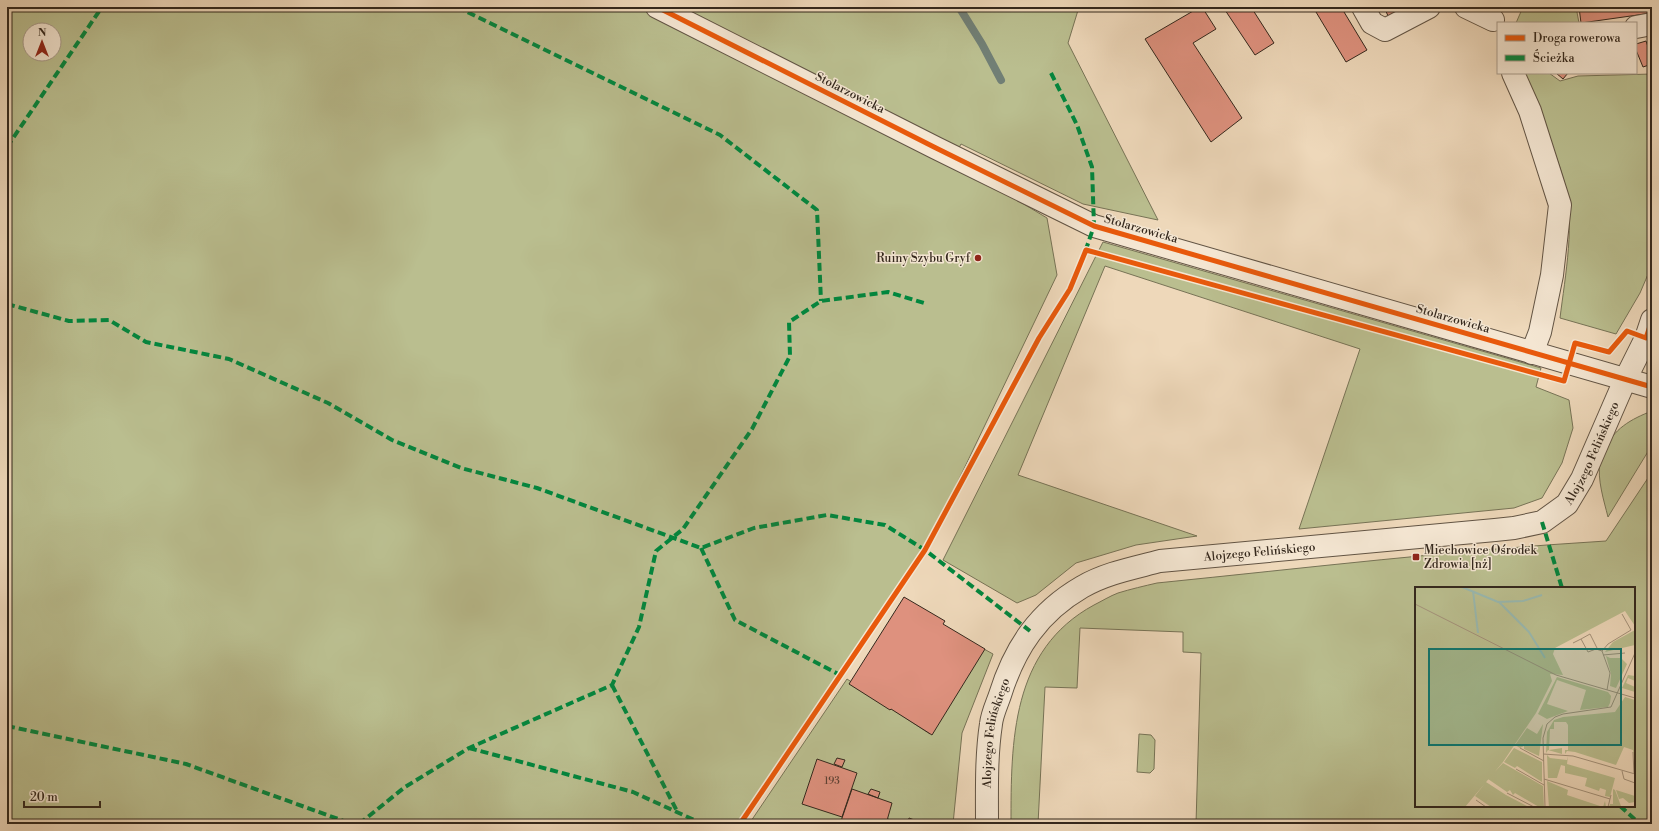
<svg xmlns="http://www.w3.org/2000/svg" width="1659" height="831" viewBox="0 0 1659 831" font-family="'Libre Bodoni',serif">
<rect width="100%" height="100%" fill="#eed8ba"/>
<filter id="stains"><feTurbulence type="fractalNoise" baseFrequency=".005" numOctaves="4"/><feColorMatrix values="0 0 0 0 .2 0 0 0 0 .09 0 0 0 0 .02 0 0 0 .5 -.17"/></filter>
<radialGradient id="worn" r=".72"><stop offset=".6" stop-color="#630" stop-opacity="0"/><stop offset="1" stop-color="#630" stop-opacity=".3"/></radialGradient>
<path fill="#babe8f" stroke="#777356" fill-rule="evenodd" d="M7 7H1079L1068 43 1158 220 1083 204 961 144 952 161 1047 218 1057 275 925 550 740 824H7ZM30 30H54V54H30Z
M1523 7H1576L1579 23H1516Z
M1526 73H1549L1560 81 1578 76 1652 74V265L1640 293 1616 334 1560 318C1565 277 1576 220 1564 181 1554 145 1537 111 1525 75Z
M1103 242 1541 368 1536 387 1569 400 1573 428 1562 463 1542 498 1514 508 1299 529 1360 349 1105 266 1018 475 1197 536 1136 545 1076 563 1036 595 1017 603 943 560Z
M1652 411V445L1608 517C1604 501 1597 479 1600 463 1600 459 1603 455 1604 451 1613 429 1631 419 1652 411Z
M1652 472V824H1196L1201 653 1183 652V632L1080 628 1077 688 1045 687 1038 824H1011C1011 741 1011 650 1094 605 1102 601 1110 596 1118 593 1131 589 1144 586 1157 583 1306 568 1456 550 1606 541ZM1416 588H1634V806H1416Z
M984 649 993 654 962 733 953 824H749L847 679 930 734Z
M1139 734 1151 735 1155 740 1154 769 1150 773 1137 772Z"/>
<g fill="none" stroke-linecap="round" stroke-linejoin="round">
<path stroke="#717f75" stroke-width="8" d="M959 7 982 44 1001 80"/>
</g>
<path fill="#de917e" stroke="#34281d" d="M1200 7H1202L1216 29 1193 43 1242 118 1211 142 1145 39Z
M1223 7H1251L1274 43 1255 55Z
M1313 7H1341L1367 50 1346 62Z
M1384 7H1410L1389 18Z
M1579 7H1652V13L1581 23Z
M1646 41 1652 58V64L1643 67 1636 50V44Z
M1556 73H1568L1563 79Z
M904 597 945 621 943 624 985 649 932 735 891 709 890 710 849 684Z
M837 758 845 760 842 767 834 764Z
M817 759 857 773 842 817 802 804Z
M852 789 892 803 886 824H840Z
M871 789 880 792 878 798 868 794Z
M909 818 917 821 916 824H907Z
M888 819 902 824H886Z"/>
<g fill="none" stroke-linecap="round" stroke-linejoin="round">
<defs>
<g id="minor">
<path d="M657 7 936 148 1094 226 1652 387"/>
<path d="M1363 7 1372 23 1385 30 1429 7"/>
<path d="M1466 7 1493 20"/>
<path d="M1636 27 1652 24"/>
<path d="M1513 73 1530 111 1560 205 1552 275 1540 332 1532 353"/>
<path id="s1" d="M987 824C987 791 986 757 991 724 992 714 997 704 1000 695 1015 647 1039 612 1082 587 1106 573 1134 568 1160 561L1495 530 1514 528 1542 522 1567 504 1582 479 1625 380 1646 338 1652 320"/>
</g>
</defs>
<use href="#minor" stroke="#625444" stroke-width="24"/>
<use href="#minor" stroke="#f4e6d2" stroke-width="22"/>
<path stroke="#00873e" stroke-width="4" stroke-dasharray="8 4" stroke-linecap="butt" d="M457 7 720 135 817 210 821 301
M1051 73 1077 125 1092 167 1094 226 1085 252
M7 147 102 7
M7 304 69 321 109 320 146 342 229 359 328 403 392 440 461 468 537 488 701 548 754 528 827 515 885 525 925 550 1030 631
M1542 522 1562 588
M701 548 735 620 840 675
M612 685 678 813
M7 726 186 764 352 824
M469 748 633 792 703 824
M1620 806 1640 824
M359 824 405 787 469 748 612 685 639 627 656 551 683 529 752 429 790 356 789 322 821 301 888 292 924 303"/>
<defs>
<path id="cycleway" d="M657 7 936 148 1094 226 1652 387
M740 824 925 550 1039 338 1070 289 1086 250 1564 381 1575 343 1609 352 1627 331 1646 338 1652 320"/>
</defs>
<use href="#cycleway" stroke="#f4e6d2" stroke-width="8"/>
<use href="#cycleway" stroke="#e8590c" stroke-width="5"/>
</g>
<g fill="#8f2418" stroke="#f4e6d2" stroke-width="1.5">
<circle cx="978" cy="258" r="4"/>
<rect x="1412" y="553" width="8" height="8" rx="2"/>
</g>
<g text-anchor="middle" dominant-baseline="central" stroke-width="3" stroke-linejoin="round" paint-order="stroke">
<g font-size="10" fill="#5e4235">
<text x="832" y="781">193</text>
</g>
<g font-size="12" fill="#34281d" stroke="#f4e6d2">
<text transform="translate(850 93) rotate(27)">Stolarzowicka</text>
<text transform="translate(1141 229) rotate(16)">Stolarzowicka</text>
<text transform="translate(1453 319) rotate(16)">Stolarzowicka</text>
<text stroke="none"><textPath href="#s1" startOffset="824">Alojzego Felińskiego</textPath></text>
<text stroke="none"><textPath href="#s1" startOffset="452">Alojzego Felińskiego</textPath></text>
<text stroke="none"><textPath href="#s1" startOffset="92">Alojzego Felińskiego</textPath></text>
</g>
<g font-size="12" fill="#34281d" stroke="#f4e6d2" text-anchor="end">
<text x="970" y="258">Ruiny Szybu Gryf</text>
<text x="1424" y="550" text-anchor="start">Miechowice Ośrodek<tspan x="1424" dy="14">Zdrowia [nż]</tspan></text>
</g>
</g>
<g transform="translate(1415 587)">
<rect width="220" height="220" fill="#eed8ba"/>
<path d="M0 0H220V39L210 24 140 61 138 67 148 88 135 87 137 94 121 126 88 175 50 220H0ZM220 43V58L190 65 198 55ZM191 69 195 71H206L212 77 201 101 195 99 196 87ZM213 88 220 89V94L213 91 211 96 220 100V105L207 101ZM142 90 193 105 196 109 195 116 193 120 165 123 171 103 142 93 132 117 153 124 132 132 123 127ZM210 110 220 113V179L218 163 209 160 201 178 160 165 152 164 150 167V163H153V138L151 135H139V142H135L134 163 147 161V167L133 163 131 166 132 145 139 133 148 130 200 125ZM128 137 124 169 109 162V159L105 161 100 158 112 141 122 147ZM99 161 127 175V195L102 179 100 181 89 175ZM132 168 135 171 152 173 153 169 152 177 200 191 195 210 190 209 191 203 185 201 184 204 170 199 172 191 150 186V179L146 178 142 191H133ZM88 176 128 199 129 220H124L100 206 98 208 95 203 92 205 73 192ZM132 194 153 203 152 208 188 220 190 214 191 220H134ZM71 195 91 208 114 220H76L60 209ZM198 202 200 203 206 219 194 220 195 217H198ZM201 203 220 209V215L214 216 208 211 204 212Z" fill="#babe8f"/>
<path fill="none" stroke="#99b9b0" stroke-width="2" d="M47 0 83 15 108 14 127 8M58 4 63 46M84 15 114 45 130 71"/>
<path fill="none" stroke="#a4927b" stroke-width="1" d="M0 17 141 88 220 111M166 52 175 47 183 63M158 56 166 52 173 65 181 62 187 64M188 68 210 66M192 103 195 86 187 64 193 57 216 43 207 27M105 161 129 174M218 165 219 187M128 167 158 169 220 187M101 182 129 198M207 184 209 192 220 196M129 192 195 212M92 206 119 220M61 213 71 220M130 220 128 151 132 137 140 130 148 127 196 120 220 66M193 220 196 208"/>
<path fill="#0f766e" fill-opacity="0.15" stroke="#0f766e" stroke-width="2" d="M14 62H206V158H14Z"/>
<rect width="220" height="220" fill="none" stroke="#34281d" stroke-width="2"/>
</g>
<rect width="1659" height="831" fill="none" stroke="#eed8ba" stroke-width="24"/>
<rect x="8" y="8" width="1643" height="815" fill="none" stroke="#34281d" stroke-width="2"/>
<rect x="12" y="12" width="1635" height="807" fill="none" stroke="#34281d"/>
<rect x="1497" y="22" width="140" height="52" fill="#f4e6d2" stroke="#a79a8a"/>
<rect x="1505" y="35" width="20" height="6" fill="#e8590c" stroke="#a79a8a"/>
<text x="1533" y="42" font-size="12" fill="#34281d">Droga rowerowa</text>
<rect x="1505" y="55" width="20" height="6" fill="#00873e" stroke="#a79a8a"/>
<text x="1533" y="62" font-size="12" fill="#34281d">Ścieżka</text>
<g transform="translate(42 42)"><circle r="19" fill="#f4e6d2" stroke="#a79a8a"/>
<path d="M0-3L7 15L0 10L-7 15Z" fill="#8f2418"/>
<text y="-6" font-size="11" font-weight="bold" text-anchor="middle" fill="#34281d">N</text>
</g>
<path d="M24 801v6h76v-6" fill="none" stroke="#34281d" stroke-width="2"/>
<text x="30" y="801" font-size="12" fill="#34281d" stroke="#f4e6d2" stroke-width="3" paint-order="stroke">20 m</text>
<rect width="100%" height="100%" filter="url(#stains)"/>
<rect width="100%" height="100%" fill="url(#worn)"/>
</svg>
